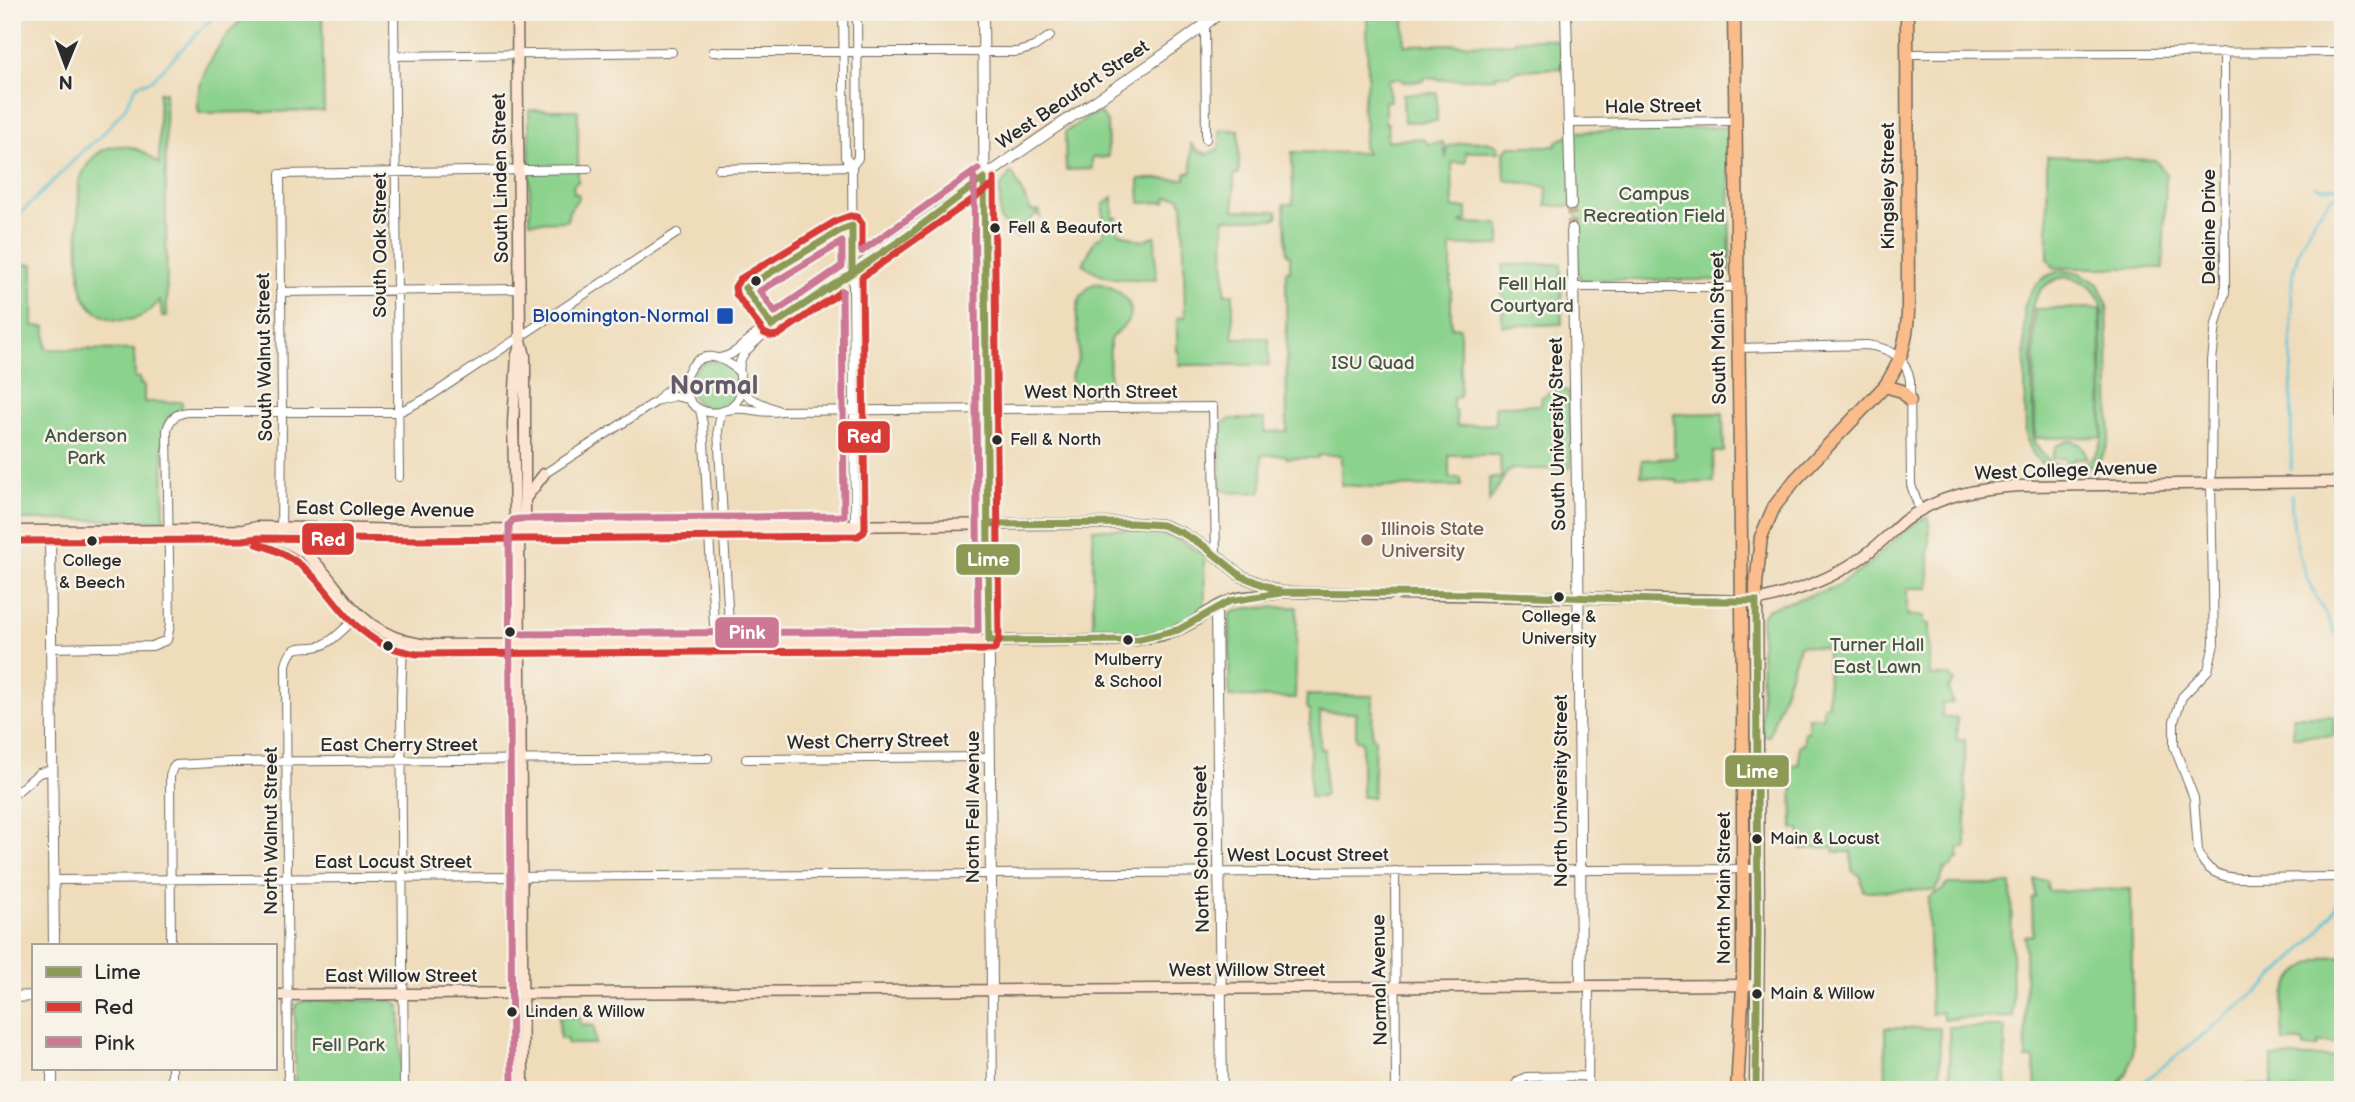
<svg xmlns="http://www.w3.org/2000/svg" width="2355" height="1102" viewBox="0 0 2355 1102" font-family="'Balsamiq Sans',sans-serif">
<rect width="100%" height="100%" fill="#f7f3e8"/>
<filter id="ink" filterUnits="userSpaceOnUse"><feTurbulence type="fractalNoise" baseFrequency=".0143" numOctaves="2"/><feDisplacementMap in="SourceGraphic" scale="14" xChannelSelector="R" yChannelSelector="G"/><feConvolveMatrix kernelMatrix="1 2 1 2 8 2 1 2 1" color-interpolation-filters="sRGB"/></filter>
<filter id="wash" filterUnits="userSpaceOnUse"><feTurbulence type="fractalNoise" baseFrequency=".00686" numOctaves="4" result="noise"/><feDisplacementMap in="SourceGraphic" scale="28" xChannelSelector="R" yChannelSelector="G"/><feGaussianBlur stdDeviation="1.57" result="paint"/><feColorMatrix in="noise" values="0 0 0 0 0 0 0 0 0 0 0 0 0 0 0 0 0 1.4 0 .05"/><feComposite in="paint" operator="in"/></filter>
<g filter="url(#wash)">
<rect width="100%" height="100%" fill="#efdcbb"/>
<path fill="#8bd28d" stroke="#5b7e5c" stroke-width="2" fill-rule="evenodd" d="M250 12H322L324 111 199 113C191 80 225 32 250 12Z
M1404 16 1405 45 1514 43 1516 40C1530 40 1549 35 1561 44L1562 68 1518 70 1508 75H1496V78L1439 80 1438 78H1423V81L1403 82 1402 79H1388L1390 101H1385V123H1388L1387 141 1422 138 1428 144 1443 142 1446 158 1447 147C1460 142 1488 138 1499 147V152H1466V162L1452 163 1453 208H1467V220L1460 223 1497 224 1500 227V245L1451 246V327L1460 328V397L1453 398V409L1456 411 1457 426 1495 424V406L1539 405 1541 403V398L1553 390H1565L1569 393 1571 466 1569 469H1513L1507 472 1489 502V478H1501L1500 455H1449V478H1461V486L1375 487 1341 485V455H1318V458H1286V455H1262V487L1260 492 1232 493 1221 489V424L1231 419H1264V432L1287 431 1286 271H1290V255L1287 254 1284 204H1293L1292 152 1367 153 1363 146 1366 124 1362 110 1368 78 1367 18Z
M159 92H165L167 317H162L160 300C150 313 136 322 118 320 104 319 90 309 84 296 76 279 79 204 79 182 94 140 129 136 159 164Z
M1437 93V121L1404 122 1403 94Z
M529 110H578V182L573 185 574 193 578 194 579 197 569 211 567 221 530 222Z
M1101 113 1107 122 1108 157 1092 158V169L1066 170 1065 132 1091 115Z
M1729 127 1730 272 1725 280H1583L1578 276 1576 206H1546L1547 187 1505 180 1504 152 1510 146H1556V142L1575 132Z
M1220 130H1239V174L1234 175V210L1277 211 1278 217 1273 219H1224L1225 294H1233V338H1269V365H1179V353L1177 351V318L1185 317 1183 203 1181 202 1180 197H1167L1166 202 1140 203 1139 179H1185V173L1192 172 1191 144 1198 151 1208 154 1220 148Z
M2047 156 2155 160 2166 173 2163 268H2054L2048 258Z
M1010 173 1013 174 1031 211H1040V217L1037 213 1016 233 1017 237 1011 233 1012 232 1000 219V188Z
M1113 197V217L1117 218 1118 232 1141 241 1155 236 1156 280C1124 278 1109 283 1083 264L1095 240 1103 235V205Z
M12 264H33V326L46 327V349L134 350 135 378H140V384L144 385V402H182V408L168 418 163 431 164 520H12Z
M1561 264 1562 324 1502 326 1503 265Z
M2062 271 2079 273 2089 278 2098 284 2107 303 2110 433C2105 487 2032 486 2026 433L2024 309C2029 289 2041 275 2062 271ZM2067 277C2085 280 2096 288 2102 305L2103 433C2098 477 2050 479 2033 439L2031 312C2034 292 2047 279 2067 277Z
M1096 283C1111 285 1135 298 1130 317 1127 325 1116 332 1110 339L1109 389 1093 395H1072C1072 388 1070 379 1072 373 1073 369 1076 367 1077 363 1085 336 1062 300 1096 283Z
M2100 308 2102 437 2035 438 2034 309Z
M690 385a24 24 0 1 1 48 0a24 24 0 1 1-48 0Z
M1723 413 1724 452H1713L1714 482 1677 483V480L1641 476 1642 460 1672 458 1676 456V453H1674V414Z
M2068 441C2079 441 2085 447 2087 458H2073V462H2066L2065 458H2052L2056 446Z
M1929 517V588H1907V615L1924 616V623L1929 624 1930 676H1951L1952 680 1955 681 1948 689 1953 703 1942 704V717L1957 718V740H1965L1966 848H1958L1959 859H1956L1951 867 1945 869 1936 890 1863 891 1861 876 1852 871 1851 852H1834L1833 847 1801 849 1800 830H1793L1792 765 1799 764V745L1804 744V732H1808V717H1823V705H1828L1827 648 1800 645 1769 736H1762L1761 619 1767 609 1833 588 1866 567 1896 539 1920 520Z
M1093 529C1136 529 1169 528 1204 556L1205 607 1181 622 1147 635 1093 637Z
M293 531 350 535V538H343L344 543 333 548 319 558 290 539 286 532Z
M1297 607 1295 698 1229 697 1230 613 1248 608Z
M1307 695 1373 696 1372 736 1375 739 1373 797H1362V741L1356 740V713L1320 712V749H1325V794L1322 797H1310V712L1306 707Z
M2293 716H2333L2334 736H2293Z
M2035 880H2047L2048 891 2131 889 2133 1054 2127 1073 2113 1090H2036L2034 1059H2026L2025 936 2033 935 2032 898 2035 897Z
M1946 884H2011L2013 1017 1943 1019 1942 1012 1931 1014 1928 899 1936 893 1942 891Z
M2335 956 2343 957V1043H2318V1047H2304L2303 1042H2283C2280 995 2284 966 2335 956Z
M392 1000 400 1006 401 1090H295V1009L297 1004 302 1001Z
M559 1017H580L581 1025 594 1026 595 1044H568L566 1039H560Z
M1949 1027H2005L2006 1090H1950Z
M1885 1028H1940V1090H1886Z
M2272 1057H2343V1090H2245V1085H2272Z"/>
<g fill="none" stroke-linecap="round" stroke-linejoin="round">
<path stroke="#5ac4d5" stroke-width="2.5" d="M2316 186 2322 188 2343 186
M12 222 85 149 101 136 125 108 137 85 152 80 218 12
M2291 470 2292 280C2297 245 2314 211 2343 188
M2291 494C2292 528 2297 560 2313 591 2323 611 2335 628 2343 650
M2133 1090 2260 990 2300 952 2318 933 2335 908 2343 887"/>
</g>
</g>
<g filter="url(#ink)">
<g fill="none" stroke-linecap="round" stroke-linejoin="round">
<path stroke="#c8b99e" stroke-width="10" stroke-dasharray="10 5" stroke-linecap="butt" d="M1571 205 1572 229"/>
<defs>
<path id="minor" d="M394 12 399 477
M843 12 845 157 852 166
M1205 25 1206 139
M713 52H1017L1034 47 1050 36
M2224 52 2225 292 2216 324 2212 361 2211 484 2214 644 2208 670 2182 697 2174 721V746L2194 798 2198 851C2205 871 2219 877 2239 878L2343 877
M1907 54 2343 52
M394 56 672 52
M1570 123 1735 121
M719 169 852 166
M1573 287H1738
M280 292 520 289
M1739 348 1867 345C1890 348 1906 357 1910 380L1911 485 1920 511
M720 358C740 355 749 333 772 326
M740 373C724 356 700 347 687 374 674 404 714 426 735 403 748 390 734 372 742 357 749 345 763 337 772 326L984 178
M2340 375 2341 482
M741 388 751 399 777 410
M659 400 675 396 689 399
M700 410 703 424 715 643
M728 410C746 405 761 415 780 411L1213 407 1216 556
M721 413 718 430 730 642
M544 474 657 401 665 392 686 378
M855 526 852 166 858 158 857 12
M281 540 282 413 280 174 588 169
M403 641 401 698 404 1090
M51 648 152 646 167 640 170 625 167 430C170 418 176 414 187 412H399L429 397 677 233
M746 759 990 757
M12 796 39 773 53 770
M1395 871 1396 1090
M54 880 1758 869
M171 946 170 776 173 767 176 765 230 762 708 758
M992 989 993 1090
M172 1069V1090
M288 1090 286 665C293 637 308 653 325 644 338 637 348 624 359 615
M1513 1090 1518 1081 1526 1077 1588 1076
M1588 1090 1589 985"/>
<path id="tertiary" d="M983 12 992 989
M1566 12 1571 205
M984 178C1061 120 1146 72 1221 12
M1572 229 1578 540 1581 985
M50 532 54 946
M1216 607 1222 1090
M12 997 33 996
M52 1069V1090"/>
<path id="secondary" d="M517 12 520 336 525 356V516L519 529
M521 344 517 355 513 423 515 515 519 529 523 1090
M525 499 544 474
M12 531 243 530 257 527 417 530 1131 523 1162 525 1182 533 1204 546 1241 576 1281 592 1389 594
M246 531C267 536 287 540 306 554 320 565 330 580 341 594 365 625 393 643 432 645L1136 640C1153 637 1169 635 1184 627 1202 618 1218 603 1238 598 1252 595 1266 597 1281 592
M1400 594 1756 601C1791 593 1825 582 1855 562 1873 551 1888 535 1904 521 1938 495 1979 488 2020 486L2343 482
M275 995 1749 985"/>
<path id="primary" d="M1734 12 1743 685V985L1737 1090
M1885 386 1902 391 1910 401
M1756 1090 1758 932 1756 585 1761 537 1774 507 1795 480 1885 386C1901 362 1907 341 1908 312L1907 12"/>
</defs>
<use href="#minor" stroke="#70695d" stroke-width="10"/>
<use href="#tertiary" stroke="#70695d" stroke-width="12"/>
<use href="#secondary" stroke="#70695d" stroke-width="13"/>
<use href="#primary" stroke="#70695d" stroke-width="15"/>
<use href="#minor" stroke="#fff" stroke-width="8"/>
<use href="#tertiary" stroke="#fff" stroke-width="10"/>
<use href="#secondary" stroke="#fde4d0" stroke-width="10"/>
<use href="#primary" stroke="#f9bc8a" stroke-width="12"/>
<defs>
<path id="bus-1" d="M984 178 989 641 1136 640 1178 630 1230 601 1280 593
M852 271V226L841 230 745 288 772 326 907 236 984 178
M989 524 1131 523 1162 525 1182 533 1204 546 1241 576 1281 592 1477 594 1686 601H1756L1758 932 1756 1090"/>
<path id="bus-2" d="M842 291 778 335 771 336 764 333 736 294 735 287 740 279 836 221 850 216 857 217 862 224V251
M12 541 243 540 258 538 417 540 858 536 864 532 865 526 862 277 990 187
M257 544C325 562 326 609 375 640 388 648 402 651 417 654L994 650 999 641 994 178"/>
<path id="bus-3" d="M842 242V266L775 312 760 291Z
M862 251 978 169
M519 634 978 631 974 178
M512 1090 509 525 513 520 519 519 844 516 842 291"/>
</defs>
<use href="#bus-1" stroke="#f7f3e8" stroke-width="12"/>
<use href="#bus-2" stroke="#f7f3e8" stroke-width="12"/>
<use href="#bus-3" stroke="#f7f3e8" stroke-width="12"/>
<use href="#bus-1" stroke="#8c9a55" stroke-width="7"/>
<use href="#bus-2" stroke="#d83b35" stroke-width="7"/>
<use href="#bus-3" stroke="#cc7793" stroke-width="7"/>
</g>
</g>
<g fill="#2b2b2b" stroke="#f7f3e8" stroke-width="2.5">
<circle cx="995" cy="228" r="6"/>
<circle cx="756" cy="281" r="6"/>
<circle cx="997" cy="440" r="6"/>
<circle cx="92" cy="541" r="6"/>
<circle cx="1559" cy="597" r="6"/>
<circle cx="510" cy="632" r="6"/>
<circle cx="1128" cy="640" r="6"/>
<circle cx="388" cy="646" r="6"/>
<circle cx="1757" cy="839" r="6"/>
<circle cx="1757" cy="994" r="6"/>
<circle cx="512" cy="1012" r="6"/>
</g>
<rect fill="#1a4fb4" stroke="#f7f3e8" stroke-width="2.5" x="716" y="307" width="18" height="18" rx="3.5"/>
<circle fill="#8d6e63" stroke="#f7f3e8" stroke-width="2.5" cx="1367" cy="540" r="7"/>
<g text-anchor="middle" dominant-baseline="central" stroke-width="5" stroke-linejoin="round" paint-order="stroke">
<g font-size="17" fill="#2b2b2b" stroke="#f7f3e8" text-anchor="start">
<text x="1008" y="228">Fell &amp; Beaufort</text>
<text x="1010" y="440">Fell &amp; North</text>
<text x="92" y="561" text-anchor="middle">College<tspan x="92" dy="22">&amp; Beech</tspan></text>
<text x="1559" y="617" text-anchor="middle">College &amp;<tspan x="1559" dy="22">University</tspan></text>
<text x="1128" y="660" text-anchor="middle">Mulberry<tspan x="1128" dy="22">&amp; School</tspan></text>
<text x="1770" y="839">Main &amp; Locust</text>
<text x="1770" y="994">Main &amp; Willow</text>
<text x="525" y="1012">Linden &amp; Willow</text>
</g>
<g font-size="19" fill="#2b2b2b" stroke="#f7f3e8">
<text transform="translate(1073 95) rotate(-34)">West Beaufort Street</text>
<text transform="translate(1653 107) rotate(-1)">Hale Street</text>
<text transform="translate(501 178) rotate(-91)">South Linden Street</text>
<text transform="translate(1888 186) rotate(-90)">Kingsley Street</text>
<text transform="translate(2209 227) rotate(-90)">Delaine Drive</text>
<text transform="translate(380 245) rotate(-90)">South Oak Street</text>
<text transform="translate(1719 328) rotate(-91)">South Main Street</text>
<text transform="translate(265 357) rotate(-91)">South Walnut Street</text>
<text x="1101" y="392">West North Street</text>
<text transform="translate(1558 434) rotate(-91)">South University Street</text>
<text transform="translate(2066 471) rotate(-2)">West College Avenue</text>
<text transform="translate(385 510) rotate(1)">East College Avenue</text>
<text transform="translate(868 742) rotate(-1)">West Cherry Street</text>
<text x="399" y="745">East Cherry Street</text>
<text transform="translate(1561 791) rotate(-90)">North University Street</text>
<text transform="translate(973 807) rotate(-90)">North Fell Avenue</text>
<text transform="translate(271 831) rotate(-90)">North Walnut Street</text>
<text transform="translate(1202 849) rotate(-91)">North School Street</text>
<text x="1308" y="855">West Locust Street</text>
<text x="393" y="862">East Locust Street</text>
<text transform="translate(1724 888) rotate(-90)">North Main Street</text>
<text x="1247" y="970">West Willow Street</text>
<text x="401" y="976">East Willow Street</text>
<text transform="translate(1380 980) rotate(-91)">Normal Avenue</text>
</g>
<g font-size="19" fill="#435544" stroke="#f7f3e8">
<text x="1654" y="194">Campus<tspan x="1654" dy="22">Recreation Field</tspan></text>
<text x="1532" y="284">Fell Hall<tspan x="1532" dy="22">Courtyard</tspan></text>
<text x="1373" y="363">ISU Quad</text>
<text x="86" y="436">Anderson<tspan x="86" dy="22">Park</tspan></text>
<text x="1877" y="645">Turner Hall<tspan x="1877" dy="22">East Lawn</tspan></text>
<text x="348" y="1045">Fell Park</text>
</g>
<g font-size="19" fill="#164399" stroke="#f7f3e8" text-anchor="end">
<text x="709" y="316">Bloomington-Normal</text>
</g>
<g font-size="19" fill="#785e54" stroke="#f7f3e8" text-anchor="start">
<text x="1381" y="529">Illinois State<tspan x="1381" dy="22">University</tspan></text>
</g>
<g font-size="26" font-weight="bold" fill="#635a6a" stroke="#f7f3e8">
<text x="714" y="386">Normal</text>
</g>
</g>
<g stroke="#f7f3e8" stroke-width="2.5">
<rect x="837" y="420" width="54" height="34" rx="7" fill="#d83b35"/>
<rect x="301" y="522" width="54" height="34" rx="7" fill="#d83b35"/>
<rect x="955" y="543" width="66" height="33" rx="7" fill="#8c9a55"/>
<rect x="714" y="616" width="66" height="33" rx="7" fill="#cc7793"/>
<rect x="1724" y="754" width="66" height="34" rx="7" fill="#8c9a55"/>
</g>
<g font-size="19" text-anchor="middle" font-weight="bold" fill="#fff">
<text x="864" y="443">Red</text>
<text x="328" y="546">Red</text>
<text x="988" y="566">Lime</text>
<text x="747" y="639">Pink</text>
<text x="1757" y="778">Lime</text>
</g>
<rect width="2355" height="1102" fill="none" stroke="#f7f3e8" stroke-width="42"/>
<rect x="32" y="944" width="245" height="126" fill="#f7f3e8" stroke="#a5a39c" stroke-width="2"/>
<rect x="46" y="967" width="35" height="10" fill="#8c9a55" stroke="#a5a39c" stroke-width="2"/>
<text x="94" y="979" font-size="21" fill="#2b2b2b">Lime</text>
<rect x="46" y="1002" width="35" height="10" fill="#d83b35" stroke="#a5a39c" stroke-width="2"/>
<text x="94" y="1014" font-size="21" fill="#2b2b2b">Red</text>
<rect x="46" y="1037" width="35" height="10" fill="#cc7793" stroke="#a5a39c" stroke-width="2"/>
<text x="94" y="1050" font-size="21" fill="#2b2b2b">Pink</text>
<g transform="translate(66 66) rotate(181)" stroke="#f7f3e8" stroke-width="5" paint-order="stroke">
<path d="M0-5L12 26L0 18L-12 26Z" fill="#2b2b2b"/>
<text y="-10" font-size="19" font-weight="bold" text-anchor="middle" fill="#2b2b2b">N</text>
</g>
</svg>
